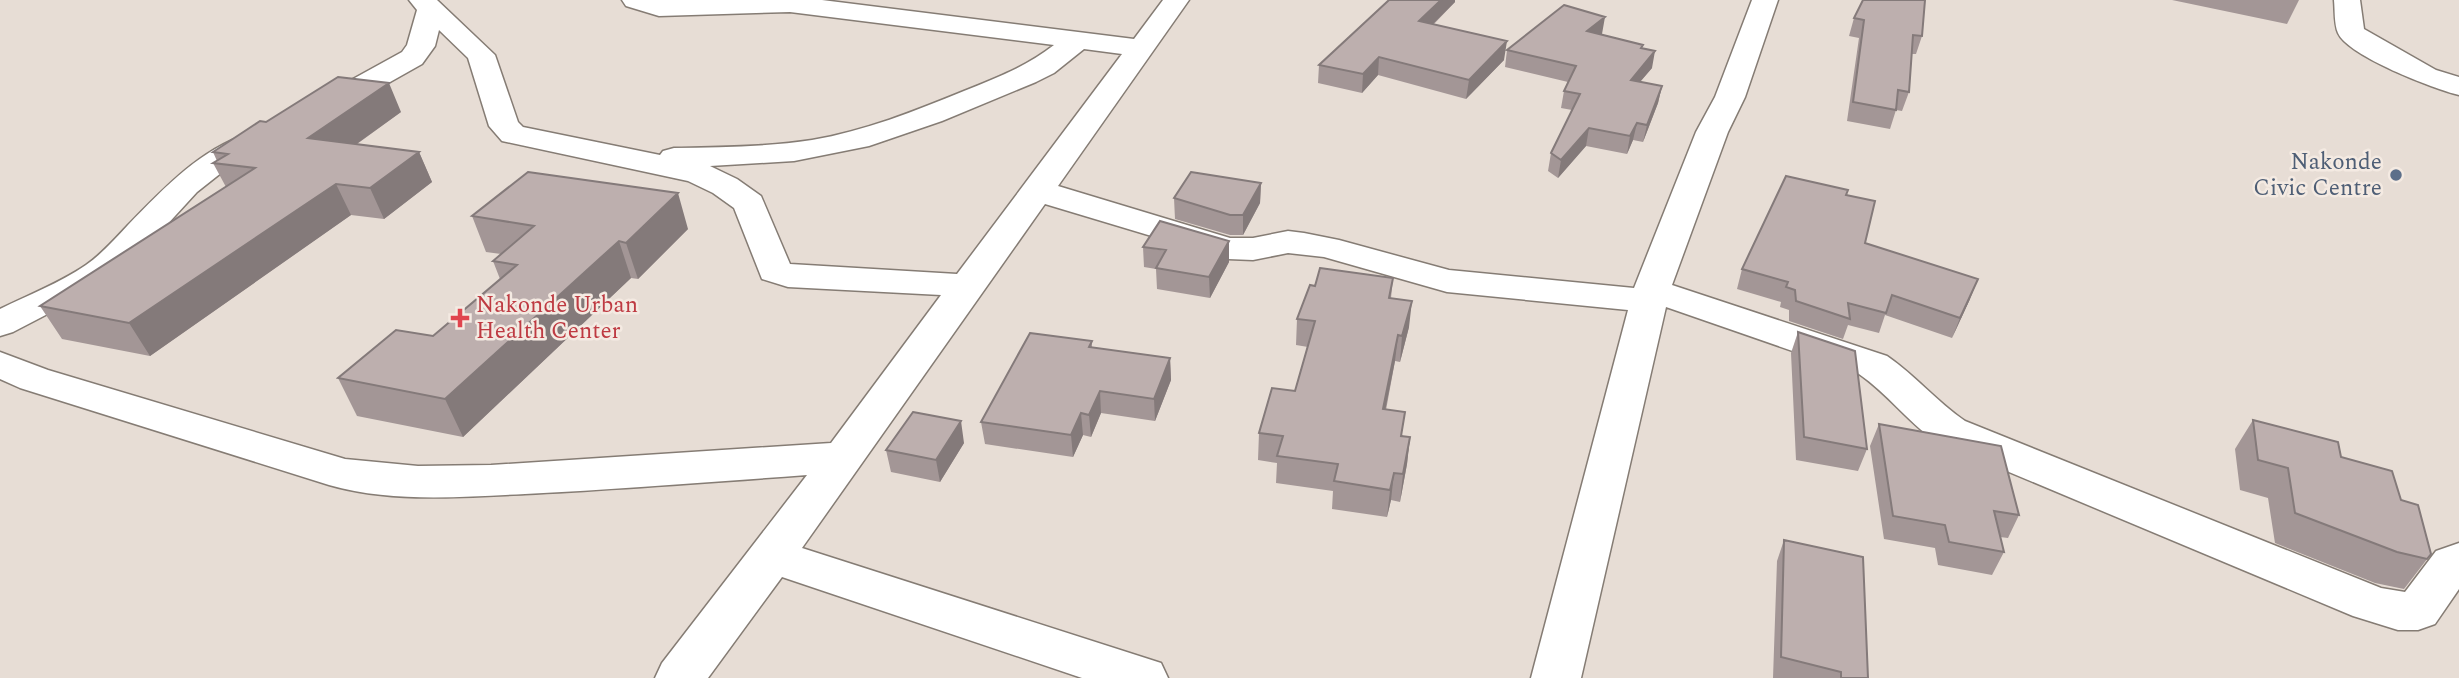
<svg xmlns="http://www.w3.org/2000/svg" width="2459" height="678" viewBox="0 0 2459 678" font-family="Spectral,serif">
<rect width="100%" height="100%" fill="#e7ddd5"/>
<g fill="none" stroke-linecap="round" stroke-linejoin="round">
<defs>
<path id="minor" d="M409 0H437L495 55 518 122 523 127 660 155 663 151 674 148C720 147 767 147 812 140 865 131 915 111 964 91 996 78 1026 67 1054 45L790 12 659 16 626 6 622 0H822L1134 39 1163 0H1189L1058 186 1230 238H1253L1288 231 1304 233 1339 240 1449 270 1634 288 1696 132 1715 97 1752 0H1778L1745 97 1728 132 1672 285 1887 356C1915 375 1937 402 1965 421L2381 588 2405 592 2436 551 2459 543V589L2435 624 2418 630H2398L2353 616 1935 441C1907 421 1887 393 1859 374L1666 307 1581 678H1531L1628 310 1447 292 1324 257 1288 253 1253 260 1228 259 1045 204 802 548 1161 663 1168 678H1082L782 577 708 678H655L662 663 807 475C713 482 619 489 525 494 461 497 391 503 329 485L20 388 0 379V352L48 370 345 459 418 466 491 465 831 443 941 295 788 287 762 279 734 208 713 193 688 181 502 141 489 126 468 58 439 30 435 46 422 64 335 113 324 116 313 113 309 107 313 101 402 52 407 45 417 10ZM1084 49 1122 54 957 274 790 264 761 196 737 179 710 166 794 161 869 146 942 121 1036 82 1054 73Z
M2334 0H2360L2364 29 2436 70 2459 77V95C2434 89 2348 56 2338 33 2334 24 2335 10 2334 0Z
M261 130 272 132 277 139 272 146 221 173 197 192 131 264 111 281 13 332 0 336V309C28 295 60 283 86 265 102 254 115 239 128 225 166 186 206 143 261 130Z"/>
</defs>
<use href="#minor" stroke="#857c74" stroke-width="3"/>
<use href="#minor" fill="#fff" fill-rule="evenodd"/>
</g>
<path fill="#a39696" d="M1389 0H1455V2L1433 25 1504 60 1466 99 1378 75 1362 93 1318 83 1319 65Z
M1863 0 1922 36 1916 54H1912L1909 92 1902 111 1896 110 1890 129 1847 121 1859 38 1849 36 1854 18Z
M2172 0H2299L2287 24Z
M1601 34 1642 48 1652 68 1640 82 1662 86 1658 103 1643 142 1633 140 1627 154 1586 146 1558 178 1548 171 1551 153 1572 110 1561 108 1564 91 1568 82 1505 67 1507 50 1602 34Z
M401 112 357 144 419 152 432 182 384 219 351 215 150 356 62 339 40 306 226 187 213 163 217 161 213 152 266 122Z
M1261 183 1260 203 1243 235H1230L1175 219 1174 198Z
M1846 195 1865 243 1970 299 1952 338 1885 315 1879 333 1848 325 1843 339 1789 321V310L1780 307 1781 302 1737 289 1742 269Z
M472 216 688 229 638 279 631 278 463 437 357 416 338 378 433 336 500 279 493 261 501 254 486 252Z
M1143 247 1229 262 1210 298 1157 289 1156 269 1144 267Z
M1393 278 1391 298 1409 327 1400 362 1395 361 1386 410 1403 436 1410 437 1407 464 1400 502 1391 500 1387 517 1332 509 1333 491 1276 483 1277 463 1258 460 1259 433 1295 391 1308 347 1296 345 1297 319 1315 286Z
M1798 332 1867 449 1858 471 1796 460 1791 353Z
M1092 341V348L1170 358 1171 380 1155 421 1101 413 1091 437 1083 435 1073 457 985 444 981 422Z
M2253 420 2341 457 2401 500 2431 554 2404 589 2375 583 2275 543 2268 498 2240 490 2235 449Z
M1879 424 2019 515 2008 538 2000 537 2004 552 1992 575 1938 565 1935 548 1884 539 1870 446Z
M964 443 940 482 891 472 886 450Z
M1784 540 1868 678H1773L1777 561Z"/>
<path fill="#847a7a" d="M1441 0H1455V2L1418 39 1419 21Z
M1605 17 1602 34 1584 48 1587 31Z
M1507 41 1504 60 1466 99 1469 80Z
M1655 51 1652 68 1627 97 1631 80Z
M1379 57 1378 75 1362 93 1363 74Z
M389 83 401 112 323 168 308 138Z
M1662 86 1658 103 1643 142 1647 125Z
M1637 123 1633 140 1627 154 1630 136Z
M1589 128 1586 146 1558 178 1561 160Z
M419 152 432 182 384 219 370 188Z
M1261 183 1260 203 1243 235V215Z
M336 184 351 215 150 356 129 323Z
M678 193 688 229 638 279 626 243Z
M619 241 631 278 463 437 445 399Z
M1229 241V262L1210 298 1209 277Z
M1978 279 1970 299 1952 338 1960 318Z
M1412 301 1409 327 1400 362 1402 336Z
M1398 335 1395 361 1380 436 1383 409Z
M1170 358 1171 380 1155 421 1154 399Z
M1100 391 1101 413 1091 437 1089 415Z
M1081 413 1083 435 1073 457 1071 435Z
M961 421 964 443 940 482 936 460Z
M1410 437 1407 464 1400 502 1403 474Z
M1394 473 1391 500 1387 517 1390 490Z"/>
<path fill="#bdafae" stroke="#847a7a" stroke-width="2" d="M1389 0H1441L1419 21 1507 41 1469 80 1379 57 1363 74 1319 65Z
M1863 0H1925L1922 36 1913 35 1909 92 1898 90 1896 110 1853 102 1864 20 1854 18Z
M1564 5 1605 17 1587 31 1643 45 1641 48 1655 51 1631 80 1662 86 1647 125 1637 123 1630 136 1589 128 1561 160 1551 153 1580 94 1564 91 1576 66 1507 50Z
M338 77 389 83 308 138 419 152 370 188 336 184 129 323 40 306 255 168 213 163 228 154 213 152 260 121 266 122Z
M528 172 678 193 626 243 619 241 445 399 338 378 396 330 433 336 517 265 493 261 534 226 472 216Z
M1191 172 1261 183 1243 215H1230L1174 198Z
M1786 176 1848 190 1846 195 1875 201 1865 243 1978 279 1960 318 1892 295 1886 313 1848 303 1850 319 1796 301 1795 290 1786 287 1788 282 1742 269Z
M1160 221 1229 241 1209 277 1156 268 1166 250 1143 247Z
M1320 268 1393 278 1389 298 1412 301 1402 336 1398 335 1383 409 1405 412 1401 436 1410 437 1403 474 1394 473 1390 490 1334 481 1338 464 1277 456 1283 436 1259 433 1272 388 1295 391 1315 321 1297 319 1310 285 1315 286Z
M1798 332 1855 351 1867 449 1804 437Z
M1030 333 1092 341 1089 347 1170 358 1154 399 1100 391 1089 415 1081 413 1071 435 981 422Z
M913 412 961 421 936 460 886 450Z
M2253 420 2338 442 2341 457 2392 471 2401 500 2418 505 2431 554 2427 559 2397 552 2295 513 2288 468 2258 460Z
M1879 424 2001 446 2019 515 1994 511 2004 552 1949 542 1945 525 1893 516Z
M1784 540 1863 557 1868 678H1841V672L1781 657Z"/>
<circle fill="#5c6f8a" stroke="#f4eae2" stroke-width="2.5" cx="2396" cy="175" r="7"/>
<path fill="#e0444e" stroke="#f4eae2" stroke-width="2.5" d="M456.5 307.5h7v7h7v7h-7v7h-7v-7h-7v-7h7z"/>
<g text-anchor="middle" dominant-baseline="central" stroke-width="5" stroke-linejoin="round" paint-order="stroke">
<g font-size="23" fill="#4e5e75" stroke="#f4eae2" text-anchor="end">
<text x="2382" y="162">Nakonde<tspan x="2382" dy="26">Civic Centre</tspan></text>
</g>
<g font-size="23" fill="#be3a42" stroke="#f4eae2" text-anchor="start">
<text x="476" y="305">Nakonde Urban<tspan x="476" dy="26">Health Center</tspan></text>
</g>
</g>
</svg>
